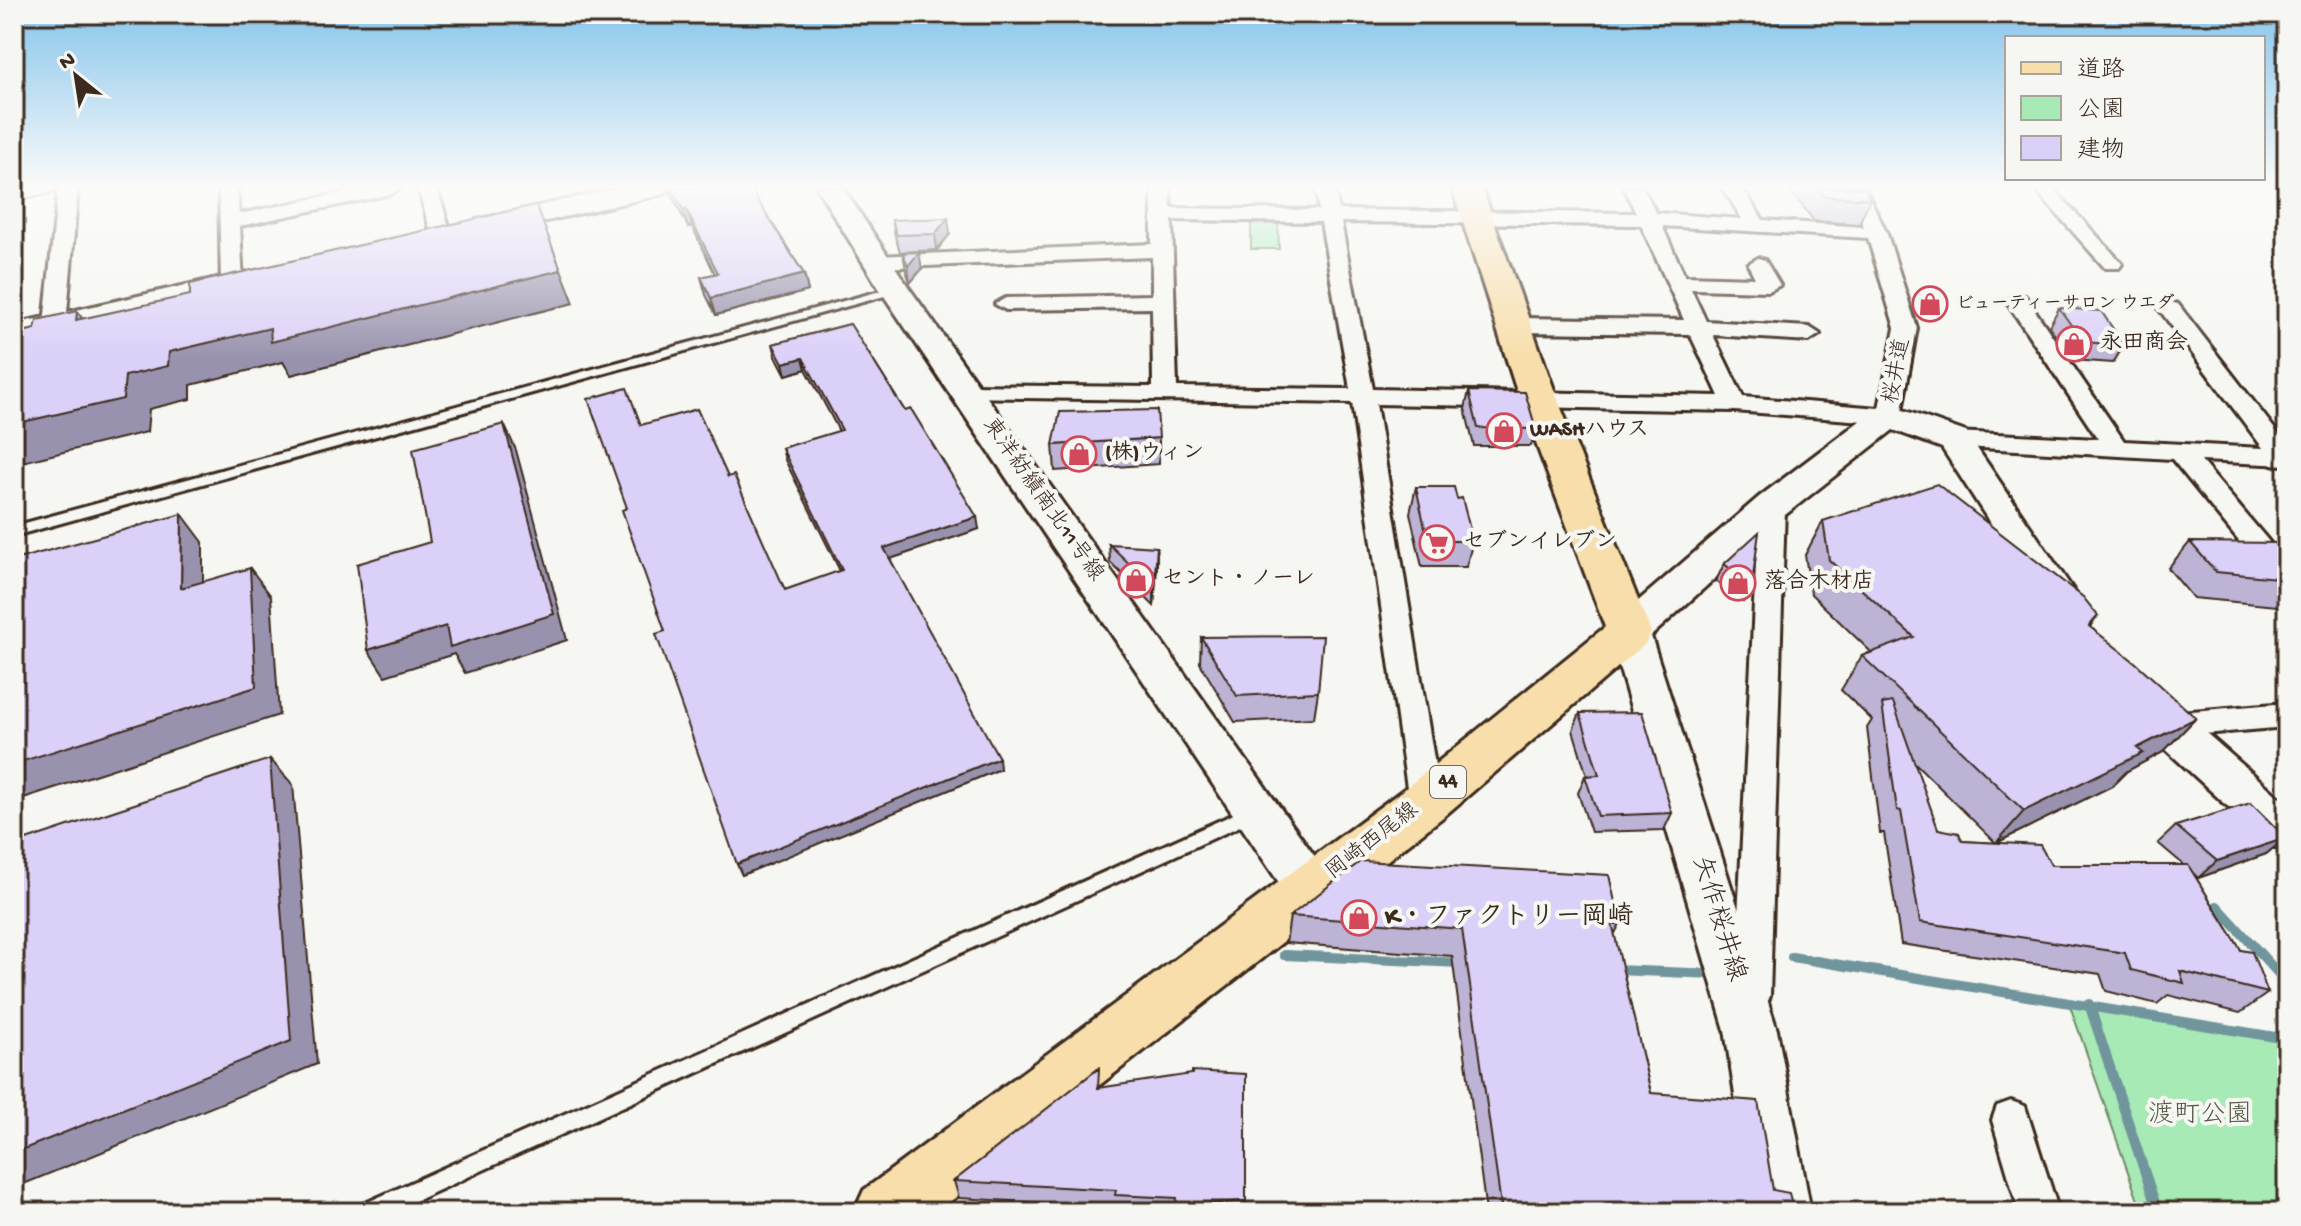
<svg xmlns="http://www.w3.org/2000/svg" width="2301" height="1226" viewBox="0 0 2301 1226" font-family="'Gochi Hand','Klee One',sans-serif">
<rect width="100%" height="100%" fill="#f6f6f2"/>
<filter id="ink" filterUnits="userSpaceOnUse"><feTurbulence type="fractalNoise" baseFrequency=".0125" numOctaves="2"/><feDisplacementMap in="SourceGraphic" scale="16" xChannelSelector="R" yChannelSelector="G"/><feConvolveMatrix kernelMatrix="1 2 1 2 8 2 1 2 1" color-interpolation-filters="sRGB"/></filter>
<g filter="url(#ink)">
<path fill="#a7eab5" stroke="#718a6a" stroke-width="2" d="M1251 218 1278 219 1279 249H1251Z
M2068 1000 2287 1042V1212H2142Z"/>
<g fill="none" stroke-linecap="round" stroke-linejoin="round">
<path stroke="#6f959d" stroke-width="10" d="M2217 906 2287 983
M1284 955 1461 963
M1792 957 2287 1039
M1614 970 1716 974
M2089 1004 2158 1212"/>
<defs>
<path id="lane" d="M895 287 899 288V292L14 536V526Z
M1254 805 1260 807 1262 812 1260 817 391 1212H358L361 1205Z"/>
<path id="street" d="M14 188H54L51 192 14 200Z
M58 188H78L66 324 55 331 44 324Z
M219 188H237L239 214 365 188H401L391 194 240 226 243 284 232 290 221 284Z
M418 188H437L452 236 449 240 442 242 432 236Z
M1152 188H1170L1171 208 1319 210 1316 188H1334L1339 210 1636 213 1624 188H1643L1656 213 1742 219 1723 188H1742L1763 220 1864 227 1846 188H1865L1887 234 1917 328 1901 416 1897 421 1889 423 1734 411 1376 404 1441 802 1436 811 1425 815 1414 811 1409 802 1352 403 959 397 955 392 959 387 967 385 1153 387 1152 308 1006 310 995 304 1006 298 1152 295V257L877 268 867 262 877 256 1152 244ZM1172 220 1321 222 1350 389 1177 387ZM1341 222 1641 225 1684 320 1514 318 1503 325 1514 332 1690 334 1719 396 1373 389ZM1662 226 1868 238 1895 328 1879 408 1743 397 1713 335 1809 341 1820 334 1809 327 1706 321 1691 289 1769 291 1780 285 1765 260 1758 258 1748 264 1755 278 1685 276Z
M2034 188H2053L2119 260 2122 264 2119 268H2105Z
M2017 295 2025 296 2124 441 2263 448 2159 309 2170 302 2178 304 2287 445V465L2201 461 2287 563V591L2277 588 2172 459 1945 446 1942 440 1945 434 1954 432 2098 439 2006 301Z
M1772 497 1781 500 1785 506 1770 996 1765 1008 1752 1013 1739 1008 1734 996 1759 506 1763 500Z
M2287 703V727L2168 737 2157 733 2153 725 2157 717 2168 713Z
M2011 1101 2025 1106 2059 1212H2019L1992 1120 1997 1106Z"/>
<path id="secondary" d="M619 188H668L664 194 486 235 476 232 472 226 476 220Z
M817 188H843L909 288 1328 875 1335 890 1328 905 1311 911 1294 905 880 290Z
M244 272 255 275 259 281 255 287 14 344V324Z
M1889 405 1966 432 2082 603 2076 613 2062 617 2048 613 1942 448 1893 430 1785 515 1651 636 1777 1030 1811 1212H1753L1725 1030 1609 632 1615 621 1759 497 1877 408Z
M2140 683 2155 688 2287 804V852L2271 846 2125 712 2119 700 2125 688Z"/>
<path id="primary" d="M1452 188H1482L1557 398 1651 632 1645 644 1443 817 937 1212H854L864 1190 1407 787 1605 627 1519 398Z"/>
</defs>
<use href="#lane" stroke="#3b2a1e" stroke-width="6"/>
<use href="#street" stroke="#3b2a1e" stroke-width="6"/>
<use href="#secondary" stroke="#3b2a1e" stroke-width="6"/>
<use href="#primary" stroke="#3b2a1e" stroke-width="6"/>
<use href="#lane" fill="#f6f6f2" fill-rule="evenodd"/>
<use href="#street" fill="#f6f6f2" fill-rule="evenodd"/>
<use href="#secondary" fill="#f6f6f2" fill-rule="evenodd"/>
<use href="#primary" fill="#f8deab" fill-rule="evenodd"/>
</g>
<path fill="#bcb3d5" stroke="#3b2a1e" stroke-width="2" fill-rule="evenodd" d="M668 188H750L804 274 808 291 716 315 706 295 701 277 715 274 692 226 688 227Z
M1788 188H1865L1870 199 1859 224 1814 221Z
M892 220 950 234 937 250 900 252 895 236Z
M903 253 922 269 910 283 906 270Z
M2059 308 2124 345 2113 363 2072 360 2049 326Z
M850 324 979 529 890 559 1000 769 742 875 737 864 627 508 641 425 728 477 785 590 840 571 785 460 782 448 839 431 806 369 786 375 776 356 773 344Z
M1469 391 1536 429 1531 446H1474L1465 409Z
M1159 438V464L1055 471 1053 445Z
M1416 487 1457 499 1473 541 1466 567H1422L1410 513Z
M1823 521 2098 616 2090 627 2196 718 2163 752 2127 771 2112 786 1996 843 2051 865H2184L2158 843 2176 826 2286 838 2266 854 2198 878 2193 873 2268 993 2240 1013 2168 995 2157 1004 2106 991 2100 974 1901 944 1884 833H1880L1867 728 1872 720 1841 690 1862 656 1871 652 1811 594 1805 555ZM1914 762 1996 843 1962 841 1938 829Z
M2190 542 2287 549V607L2193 598 2168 568Z
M1109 544 1157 565 1154 606 1110 562Z
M1724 564 1752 584 1743 602 1716 581Z
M1201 637 1318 692 1314 718 1235 722 1200 663Z
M1580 713 1672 813 1664 830 1591 832 1578 793 1585 776H1587L1573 730Z
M1290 916 1620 924 1614 935 1651 1093 1773 1190 1794 1212H1486L1452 956 1286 943Z
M1101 1088 1246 1201 1245 1212H1116V1207L959 1198 954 1181Z"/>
<path fill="#9992ae" stroke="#3b2a1e" stroke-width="2" d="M536 205 574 303 291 375 283 362 191 385V399L149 409 147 432 14 464V424L125 376 169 352 270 328Z
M686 209 692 226 688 227 683 210Z
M948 218 950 234 937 250 935 234Z
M919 252 922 269 910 283 908 266Z
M804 274 808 291 716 315 711 298Z
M77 311 101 344 76 320Z
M803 358 806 369 786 375 783 363Z
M504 424 516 450 567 640 465 673 454 654 385 676 368 650 446 626Z
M182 514 203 542V617L181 588Z
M977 517 979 529 887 560 884 548Z
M1157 547V565L1154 606V588Z
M250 568 271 596 279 715 14 801V764Z
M2196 718 2163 752 2127 771 2112 786 1996 843 2024 811 2137 748Z
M999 758 1000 769 742 875 737 864Z
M270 759 293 785 317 1064 14 1188V1153Z
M2286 838 2266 854 2198 878 2217 861Z"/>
<path fill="#dbd0f8" stroke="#3b2a1e" stroke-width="2" d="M671 188H750L804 274 711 298 701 277 718 273 686 209 683 210Z
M1818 188H1865L1870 199 1824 196Z
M536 205 561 270 271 342 270 328 169 352 168 366 125 376 123 399 14 424V334L35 329 37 320 77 311 76 320 190 295V284Z
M948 218 935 234 897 235 892 220Z
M919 252 908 266 903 253Z
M2059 308 2101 311 2124 345 2083 342Z
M850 324 905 411 911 409 977 517 884 548 999 758 737 864 656 634 665 631 622 510 627 508 588 399 627 388 641 425 697 409 728 477 734 475 785 590 842 570 782 448 842 430 803 358 783 363 773 344Z
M1469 391 1525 392 1536 429 1478 428Z
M1157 410 1159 438 1053 445 1060 412Z
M504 424 554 614 450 647 446 626 368 650 357 564 430 542 413 449Z
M1937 484 2083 597 2098 616 2089 626 2136 663 2196 718 2137 748 2143 753 2024 811 1862 656 1914 637 1829 560 1823 521Z
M1416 487H1454L1457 499 1462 498 1473 541H1428Z
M182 514 181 588 250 568 256 687 14 764V560Z
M1759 532 1752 584 1724 564Z
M2190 542 2281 543 2287 549V579L2216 572Z
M1109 544 1157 547 1154 588Z
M1323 636 1318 692 1237 696 1201 637Z
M1893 702 1938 829 1959 833 1962 841 2040 845 2051 865H2188L2241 950 2252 952 2268 993 2180 971 2184 983 2131 970 2125 953 1920 922 1901 811 1897 810 1882 704Z
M1642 712 1672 813 1598 816 1585 776 1599 775 1580 713Z
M270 759 291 1041 14 1153V844Z
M2251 803 2286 838 2217 861 2176 826Z
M1361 861 1609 875 1620 924 1612 923 1651 1093 1758 1101 1773 1190 1789 1193 1794 1212H1766L1677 1205 1679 1212H1502L1462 929 1290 916Z
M1099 1068 1098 1088 1192 1074V1071L1246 1074V1201L1176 1206 1177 1198 1115 1195 1116 1190 954 1181Z"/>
</g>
<linearGradient id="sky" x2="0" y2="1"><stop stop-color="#85c4ec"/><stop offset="0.52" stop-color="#fbfbf9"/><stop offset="1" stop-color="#fbfbf9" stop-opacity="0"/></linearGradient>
<rect width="2301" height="359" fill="url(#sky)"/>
<defs>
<symbol id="shop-ring" viewBox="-11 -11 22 22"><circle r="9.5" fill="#f6f6f2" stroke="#d1495b" stroke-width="1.5"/><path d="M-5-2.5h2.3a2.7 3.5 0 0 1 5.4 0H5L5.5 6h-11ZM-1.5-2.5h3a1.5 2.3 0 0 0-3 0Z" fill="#d1495b"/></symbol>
<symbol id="supermarket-ring" viewBox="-11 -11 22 22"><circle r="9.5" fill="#f6f6f2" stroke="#d1495b" stroke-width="1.5"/><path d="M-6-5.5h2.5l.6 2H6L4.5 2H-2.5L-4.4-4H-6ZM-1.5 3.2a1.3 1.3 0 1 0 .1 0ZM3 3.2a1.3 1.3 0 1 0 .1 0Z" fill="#d1495b"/></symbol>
</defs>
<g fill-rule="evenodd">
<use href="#shop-ring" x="1910" y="284" width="40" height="40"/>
<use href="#shop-ring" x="2054" y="324" width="40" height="40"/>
<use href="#shop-ring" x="1484" y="411" width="40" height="40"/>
<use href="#shop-ring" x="1059" y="434" width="40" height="40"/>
<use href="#supermarket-ring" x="1417" y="523" width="40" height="40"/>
<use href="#shop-ring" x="1116" y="560" width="40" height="40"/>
<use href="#shop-ring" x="1718" y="563" width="40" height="40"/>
<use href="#shop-ring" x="1339" y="898" width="40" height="40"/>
</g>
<g text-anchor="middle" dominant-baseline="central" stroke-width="8" stroke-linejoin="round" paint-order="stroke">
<g font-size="18" font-weight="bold" fill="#3b2a1e" stroke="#f6f6f2" text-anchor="start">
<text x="1956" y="304">ビューティーサロン ウエダ</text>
</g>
<rect fill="#f6f6f2" stroke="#73675e" stroke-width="2" x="1430" y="766" width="36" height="32" rx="6"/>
<g font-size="20" font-weight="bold" fill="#3b2a1e">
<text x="1448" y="782">44</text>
</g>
<g font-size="22" font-weight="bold" fill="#3b2a1e" stroke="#f6f6f2" text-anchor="start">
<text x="2100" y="344">永田商会</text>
<text x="1530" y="431">WASHハウス</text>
<text x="1105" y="454">(株)ウィン</text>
<text x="1463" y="543">セブンイレブン</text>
<text x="1162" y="580">セント・ノーレ</text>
<text x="1764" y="583">落合木材店</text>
</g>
<g font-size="22" fill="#3b2a1e" stroke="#f6f6f2">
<text transform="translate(1898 371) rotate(-79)">桜井道</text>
<text transform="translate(1042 500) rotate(55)">東洋紡績南北11号線</text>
<text transform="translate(1373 842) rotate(-38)">岡崎西尾線</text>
</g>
<g font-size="26" font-weight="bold" fill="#3b2a1e" stroke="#f6f6f2" text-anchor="start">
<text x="1385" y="918">K・ファクトリー岡崎</text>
</g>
<g font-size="26" fill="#3b2a1e" stroke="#f6f6f2">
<text transform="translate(1717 919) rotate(73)">矢作桜井線</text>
</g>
<g font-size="26" fill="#565a44" stroke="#f6f6f2">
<text x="2200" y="1116">渡町公園</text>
</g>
</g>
<rect width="2301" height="1226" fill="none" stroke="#f6f6f2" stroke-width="48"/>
<rect x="24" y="24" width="2253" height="1178" fill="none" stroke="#3b2a1e" stroke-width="3" filter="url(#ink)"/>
<rect x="2005" y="36" width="260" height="144" fill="#f6f6f2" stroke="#aba49d" stroke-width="2"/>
<rect x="2021" y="62" width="40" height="12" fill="#f8deab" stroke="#aba49d" stroke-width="2"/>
<text x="2077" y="76" font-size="24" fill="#3b2a1e">道路</text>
<rect x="2021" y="96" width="40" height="24" fill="#a7eab5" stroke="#aba49d" stroke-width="2"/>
<text x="2077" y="116" font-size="24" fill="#3b2a1e">公園</text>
<rect x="2021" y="136" width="40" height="24" fill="#dbd0f8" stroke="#aba49d" stroke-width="2"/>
<text x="2077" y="156" font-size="24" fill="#3b2a1e">建物</text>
<g transform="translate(76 76) rotate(330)" stroke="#f6f6f2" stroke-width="6" paint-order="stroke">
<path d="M0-6L14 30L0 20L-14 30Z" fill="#3b2a1e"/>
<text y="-12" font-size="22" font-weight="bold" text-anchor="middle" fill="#3b2a1e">N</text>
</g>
</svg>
